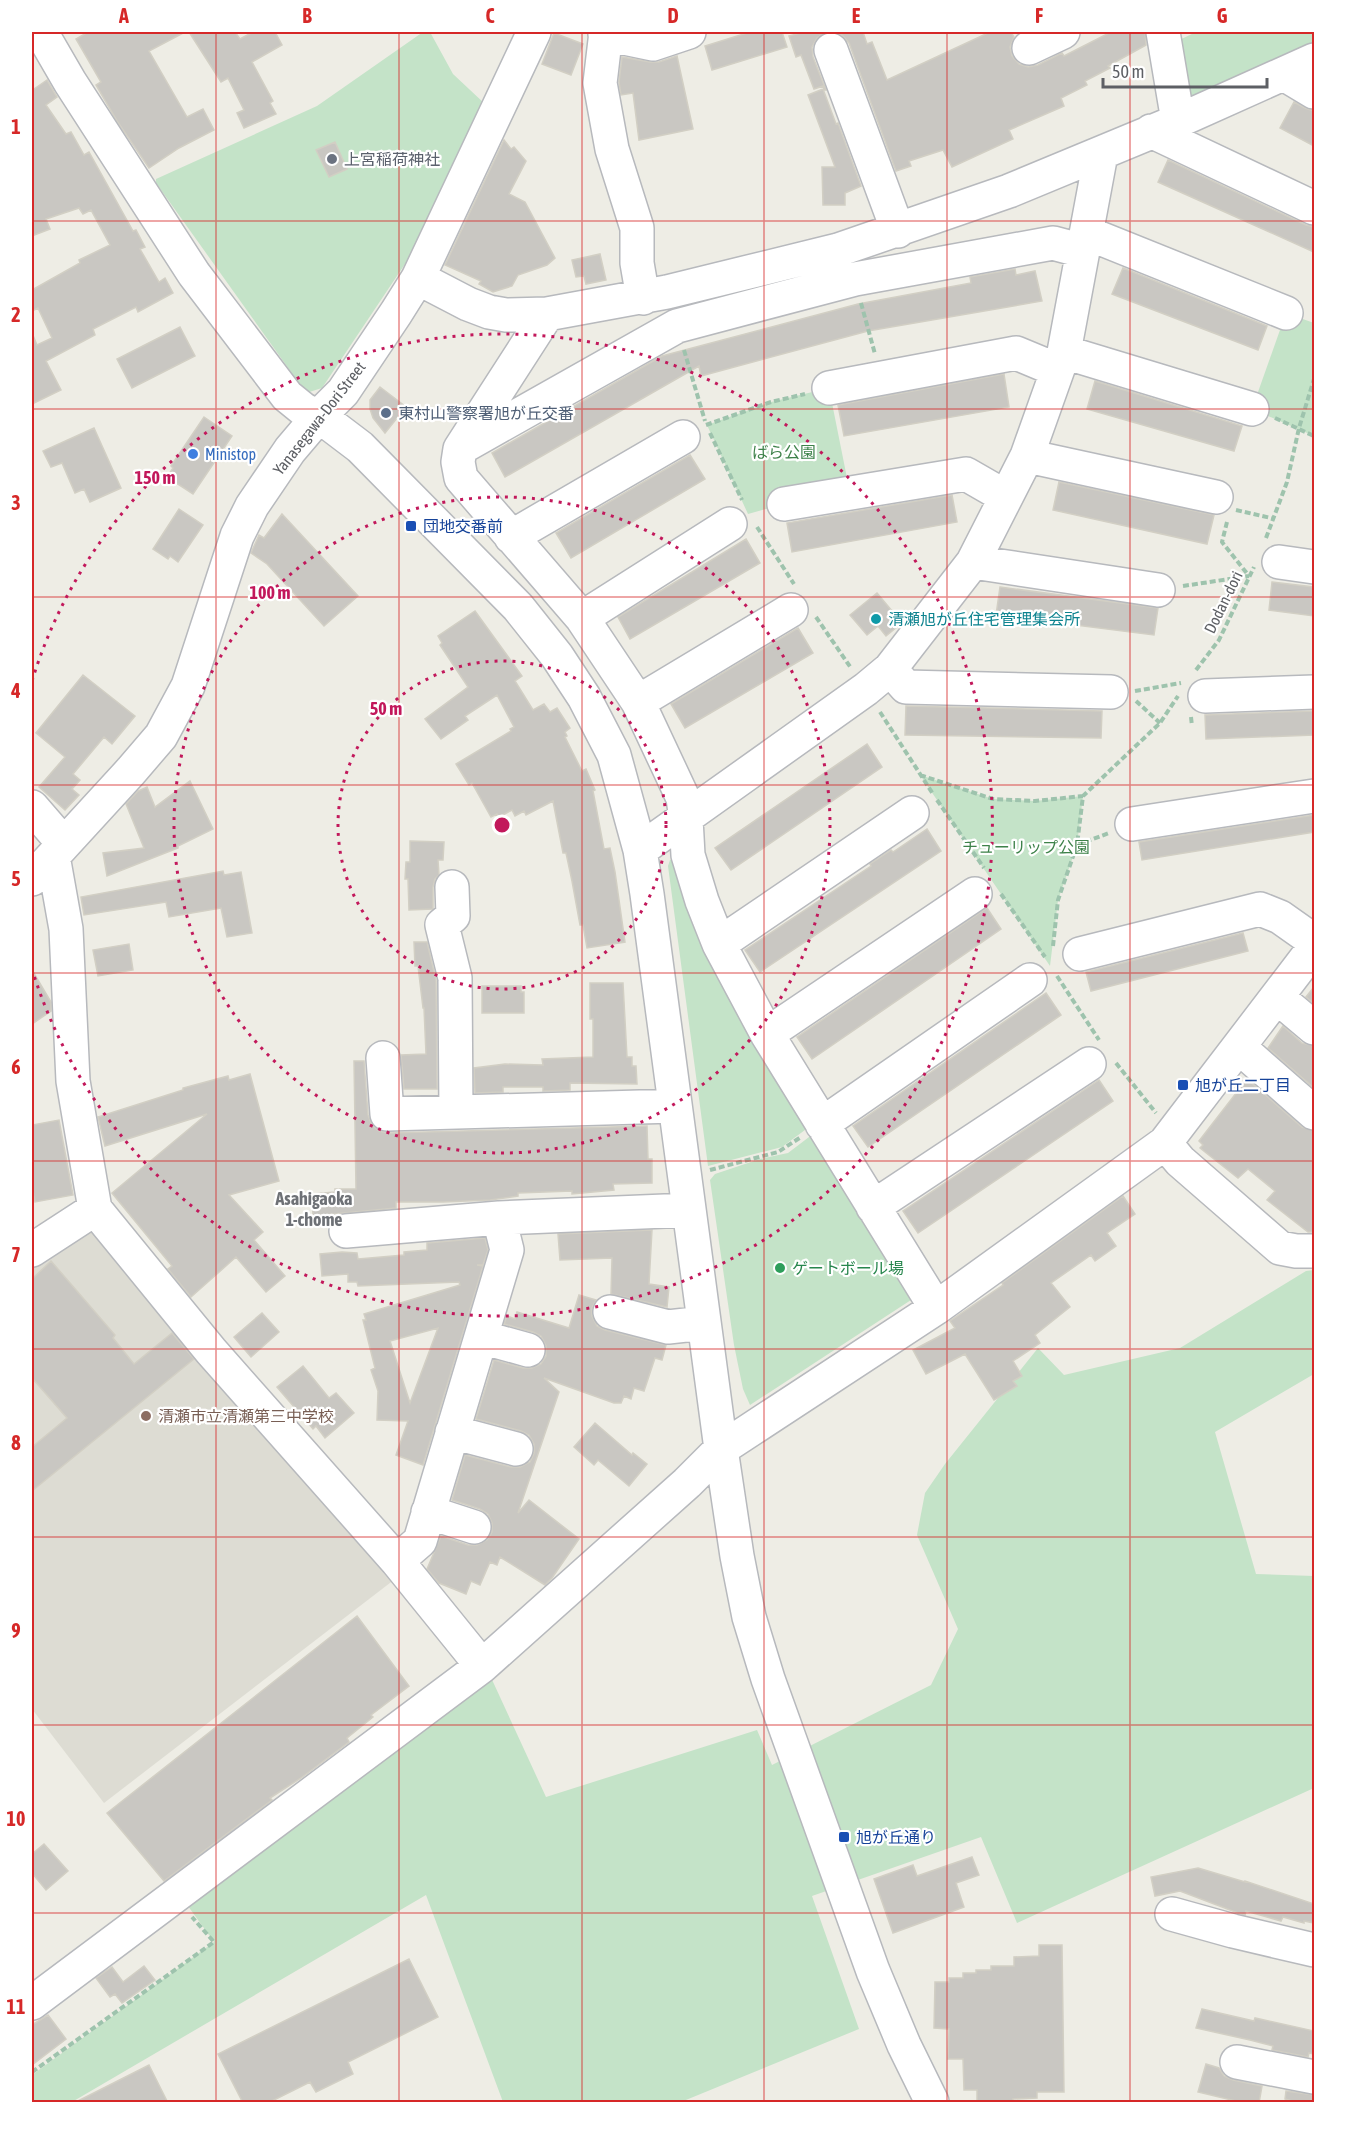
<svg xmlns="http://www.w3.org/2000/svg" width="1346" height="2134" viewBox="0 0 1346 2134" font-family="'Asap Condensed','Noto Sans JP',sans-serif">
<rect width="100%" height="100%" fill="#eeede5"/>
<path fill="#dddcd3" d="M90 1217 399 1576 104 1803 32 1709V1256Z"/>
<path fill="#c4e3c8" d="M423 32H430L453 74 485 104 411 255 322 388 306 393 156 183V179L317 106Z
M1196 32H1314V60L1178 121 1165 47Z
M1286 313 1314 323V436L1252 409Z
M829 388 850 493 784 504 748 514 707 425 771 402Z
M920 775 993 799 1035 801 1083 796 1077 845 1058 900 1050 966Z
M677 859 809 1127 782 1147 708 1166 668 866 670 860Z
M813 1134 911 1287V1300L750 1405 743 1389 734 1345 710 1180 715 1174 760 1159 788 1153Z
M1314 1270V1374L1215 1432 1256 1574 1314 1576V1788L1017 1923 981 1837 812 1896 859 2029 681 2102H503L426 1895 72 2102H32V2075L214 1942 180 1895 488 1671 546 1797 757 1730 772 1765 931 1685 958 1629 917 1535 925 1493 945 1464 1038 1348 1064 1375 1180 1348 1306 1271Z"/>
<path fill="#c9c7c2" stroke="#d2cfc4" stroke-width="1.5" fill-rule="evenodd" d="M88 32H185L149 51 187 117 203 109 214 130 179 148 149 168 117 121 96 85 101 82 76 39Z
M189 32H235L240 39 253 32H275L282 45 252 62 273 101 270 103 276 114 244 128 237 113 244 110 228 78 221 82Z
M750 32H782L787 47 712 70 705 46Z
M804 32H834L824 33 817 38 812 47 813 57 826 90H824L823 86 814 89 801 55 796 57 789 36Z
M834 32H863L867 44 872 42 887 80 990 32H1011L1014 37 1010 47 1012 56 1019 64 1028 67 1038 65 1062 53 1064 56 1111 32H1145L1146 45 1108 66 1110 68 1085 81 1087 85 1061 98 1064 106 1009 130 1013 139 952 167 943 150 909 161 911 166 896 171 849 43 842 35Z
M554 33 583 44 571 75 542 64Z
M677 56 693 129 639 140 633 93 621 95 619 82 622 57 650 62H659Z
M47 80 57 97 46 105 66 134 71 132 84 155 89 152 133 231 136 230 145 247 140 249 159 282 165 278 173 293 138 312 136 307 93 329 95 335 46 361 61 390 32 404V333L37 345 52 338 38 308 32 311V290L80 263 79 260 110 245 91 210 83 214 79 208 46 219 50 229 32 236V85L34 89Z
M823 89 836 124 838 123 861 186 845 193V205H823L822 167H835L808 95Z
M1294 102 1305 108 1314 111V146L1280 128Z
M504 140 511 149 514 147 526 161 509 194 525 202 555 258 547 265 518 275 512 286 493 292 479 284 481 281 445 265Z
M335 142 347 169 329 177 316 150Z
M1168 160 1306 225 1314 227V252L1158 182Z
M600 254 606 280 586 284 584 276 576 277 572 260Z
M1123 268 1267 326 1258 350 1112 294Z
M1015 269 1016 275 1035 271 1042 301 868 331 701 376 699 366 505 477 492 453 662 356 858 304 971 283 970 277Z
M180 327 195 356 132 388 117 359Z
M1004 374 1009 407 844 436 838 405Z
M1095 381 1242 426 1234 451 1087 409Z
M380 387 406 407 385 433 373 418 370 409V400Z
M204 417 232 436 193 494 167 477 173 468 171 466Z
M94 428 121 488 90 502 84 489 75 493 62 463 51 467 43 451Z
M690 455 705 479 571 558 556 533Z
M1059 482 1214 515 1207 544 1053 510Z
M952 495 957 522 792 552 787 523Z
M179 509 203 525 178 562 170 556 168 559 153 549Z
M282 514 358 596 324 626 267 564 251 553 259 535 264 538Z
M746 539 760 563 630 639 618 617Z
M1272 582 1314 587V616L1269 610Z
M1000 587 1158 608 1154 635 996 615Z
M877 593 902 623 886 636 878 626 867 635 850 615Z
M475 611 522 676 515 681 533 710 544 704 550 712 557 708 570 728 565 732 567 736 565 737 582 771 586 769 595 790 593 791 604 849 610 848 615 872 625 942 587 948 583 925H580L572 881 566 853H563L553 801 526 815 524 811 515 816 512 810 499 817 497 814 491 817 472 783 469 785 456 764 511 731 510 729 514 727 497 695 465 716 468 720 441 739 425 719 468 687 440 645 442 643 438 636Z
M798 628 813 653 685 728 671 704Z
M83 675 135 716 112 744 104 737 73 774 80 780 72 789 79 795 65 810 39 787 65 757 36 733Z
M906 706 1102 711 1101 738 905 735Z
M1314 711V735L1206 739 1205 715Z
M867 744 882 767 731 870 715 848Z
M190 781 213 829 178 846V848L107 876 103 853 144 848 126 804 138 791 147 787 155 807Z
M1314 815V832L1142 860 1139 842Z
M927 829 941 851 760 972 745 950 871 866 870 864 891 850 893 852Z
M410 841 444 842 443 860H438L439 875 435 879 433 887V909L409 910 408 879H405L406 862H410Z
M223 871 224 875 241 872 252 933 227 937 221 908 169 917 166 902 84 915 81 897Z
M987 908 1001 929 812 1059 797 1037Z
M1243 933 1248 951 1091 991 1086 972Z
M414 942H427L436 980 437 1089H404L401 1055 426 1054 424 1008H423L418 966H415Z
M129 944 133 970 98 976 93 950Z
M32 970 51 1002V1011L32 1024Z
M590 983H623L627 1057H632V1066H636L637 1084 570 1083V1090L543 1091V1087H503V1092L475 1093 474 1068 505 1064 543 1065 542 1059 593 1057V1019H590Z
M482 986H521V992H524V1013H482Z
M1314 987V1004L1306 997Z
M1046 993 1061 1015 868 1147 853 1126Z
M1283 1026 1302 1043 1314 1046V1088L1268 1048Z
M354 1061H364L368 1115 372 1125 379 1131 388 1133 647 1126 648 1159H652V1183L613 1184 614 1190 572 1194V1191L518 1193V1196L490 1200 443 1202H396V1208L313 1216 312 1194 335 1192V1189H356Z
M250 1074 279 1181 229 1195 263 1232 254 1240 285 1276 266 1292 236 1257 191 1297 168 1269 172 1266 112 1193 207 1114 105 1146 98 1117 183 1090V1088L228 1076 229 1080Z
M1247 1079 1302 1127 1314 1131V1232H1308L1267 1200 1275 1191 1248 1169 1238 1178 1200 1148 1203 1145 1199 1141Z
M1099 1080 1113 1101 918 1233 903 1211Z
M59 1120 73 1195 35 1202 32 1185V1125Z
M1123 1196 1135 1214 1107 1233 1116 1246 1095 1261 1091 1255 1051 1283 1070 1307 1035 1335 1040 1343 1013 1361 1022 1376 1013 1381 1017 1386 994 1400 965 1354 926 1374 913 1350 955 1328 950 1321 1003 1285 1002 1283Z
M652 1230 649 1284 669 1287 667 1307 611 1294 612 1258 560 1260 558 1234Z
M485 1238 488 1250 483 1265H477L483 1266 423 1465 396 1455 408 1421 377 1420 378 1391 371 1370 375 1368 363 1320H366L364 1314 460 1285 459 1282 358 1286 357 1282H348V1274L322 1276 320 1254 342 1252 357 1253 358 1259 404 1255V1252L427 1250V1243ZM438 1328 410 1403 390 1341Z
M51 1261 115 1335 113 1338 134 1364 172 1333 194 1359 32 1491V1447L67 1418 32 1378V1279Z
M579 1295 596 1300 592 1308V1316L597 1326 605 1330 666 1345 662 1360 655 1358 644 1391 634 1388 631 1399 624 1396 621 1403H614L544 1378 559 1392 518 1513 529 1500 579 1539 552 1578 545 1585 500 1557 497 1565 490 1562 480 1585 471 1581 466 1594 439 1583 427 1569 441 1536 468 1545H477L487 1540 492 1532V1523L488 1514 480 1509 452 1500 465 1455 511 1467H520L530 1462 534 1453V1444L529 1435 521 1431 476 1419 494 1360 523 1368H532L541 1364 546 1356V1346L541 1336 533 1332 504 1324 507 1316 515 1319 517 1312 569 1328Z
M262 1313 279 1332 251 1357 234 1337Z
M303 1366 329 1398 336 1393 354 1413 325 1438 316 1426 313 1429 277 1387Z
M595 1423 632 1455 633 1453 647 1464 629 1486 598 1460 594 1465 574 1447Z
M357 1616 409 1686 371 1715 373 1717 347 1738 349 1742 301 1778 270 1798 272 1800 164 1881 107 1813Z
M44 1844 68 1871 46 1890 32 1873V1854Z
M972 1857 979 1875 956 1883 964 1907 893 1933 874 1879 913 1865 917 1876Z
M1198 1868 1245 1882V1881L1314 1904V1923L1304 1921V1923L1283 1917 1281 1921 1246 1911 1245 1915 1238 1913 1180 1891 1155 1896 1151 1877Z
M1039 1945H1062L1064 2092H1037V2098L1013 2099V2103H977V2090H964L963 2059H948L949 2029 934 2028 935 1982H949V1978H963V1973H976V1970H991V1966H1014V1957L1039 1956Z
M409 1959 438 2017 348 2062 353 2074 316 2092 310 2082 268 2103H243L218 2054Z
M144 1966 155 1980 122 2003 115 1994 110 1997 96 1978 112 1967 123 1982Z
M1202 2009 1254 2021 1255 2018 1314 2031V2054L1309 2053 1308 2057 1272 2050 1273 2046 1250 2040 1196 2028Z
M48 2015 66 2039 32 2065V2025Z
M1206 2064 1219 2068 1224 2076 1233 2080 1262 2086 1259 2103H1244L1198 2092Z
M149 2065 168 2103H74Z
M1286 2091 1314 2095V2103H1299L1285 2099Z"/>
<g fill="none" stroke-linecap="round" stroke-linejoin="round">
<defs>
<path id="minor" d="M41 32 70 82 194 274 287 396 303 409 331 425 360 447 518 607 557 656 584 697 614 755 640 850 647 894 721 1449 737 1556 749 1617 768 1679 873 1971 904 2045 932 2102
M606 32 600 83 612 149 637 228V263L643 298
M1163 32 1178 121
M605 34 653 44 689 32
M1029 48 1063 32
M831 50 898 231
M1284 74 1314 92
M1151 131 1314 208
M1087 233 1286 313
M418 278 468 304 489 312 506 315 547 314 667 292 838 250 1009 191 1178 121 1314 60
M547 314 460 449 458 462 461 478 582 618 638 702 683 798 686 819 688 855 702 901 719 944 767 1034 936 1308
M1064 352 1252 409
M829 388 1016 353 1057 370
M464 446 677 326 855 279 1053 243 1083 251
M1027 456 1216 497
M784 504 966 474 1006 497
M511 537 683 437
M973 562 1158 590
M1279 562 1314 567
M582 618 730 524
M890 669 906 687 1111 692
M1205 696 1314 692
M638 702 791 610
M32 807 64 844
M1132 824 1314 796
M640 850 866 689 890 669 973 562 1027 456 1064 352 1101 154
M53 856 66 929 73 1081 95 1209 211 1351 397 1561 482 1666
M32 879 131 771 161 736 188 686 237 536 252 506 290 450 318 417 343 392 396 313 418 278 534 32
M452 887 453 916 442 925 455 978 456 1112
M719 944 912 813
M1080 954 1260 909 1280 917 1314 941
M1277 997 1314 1028
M767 1034 975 894
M1240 1048 1314 1113
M383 1058 387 1114 675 1106
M822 1124 1030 980
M1165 1143 1180 1161 1280 1248 1296 1251H1314
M873 1207 1089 1064
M346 1231 499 1218 689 1210
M32 1250 95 1209
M610 1312 668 1327 704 1323
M481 1337 528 1350
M452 1432 516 1449
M428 1512 474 1527
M397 1561 420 1541 507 1250 499 1218
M1172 1914 1233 1931 1314 1950
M32 2003 482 1666 687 1483 721 1449 936 1308 1165 1143 1314 948
M1237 2062 1314 2077"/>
</defs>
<use href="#minor" stroke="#b7b9bd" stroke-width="36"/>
<path stroke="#9ec3ad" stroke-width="4" stroke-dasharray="6 3" stroke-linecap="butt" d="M861 303 875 354
M684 350 705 421
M1275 418 1314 436
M706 425 771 402 805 394
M710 433 742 500
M1236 510 1275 519
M1227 522 1222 542 1249 576
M757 527 794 584
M1266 538 1287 482 1299 428 1314 379
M1183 586 1249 576
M816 617 851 668
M1196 670 1219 640 1254 567
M1135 691 1181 683
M1136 701 1160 723
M880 712 933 794
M1191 717 1192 726
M920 775 993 799 1035 801 1083 796
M937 800 984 868
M1077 845 1109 833
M1001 894 1045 957
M1053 946 1058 900 1077 845 1083 796 1160 723 1178 696
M1057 976 1099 1040
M1116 1063 1156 1113
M710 1170 778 1152 801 1137
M32 2072 214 1942 192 1917"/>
<use href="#minor" stroke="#fff" stroke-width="33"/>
</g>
<path fill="none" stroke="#d62828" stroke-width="1.5" stroke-opacity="0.55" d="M216 32V2102M399 32V2102M582 32V2102M764 32V2102M947 32V2102M1130 32V2102M32 221H1314M32 409H1314M32 597H1314M32 785H1314M32 973H1314M32 1161H1314M32 1349H1314M32 1537H1314M32 1725H1314M32 1913H1314"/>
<g fill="none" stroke="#c2185b" stroke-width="3" stroke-dasharray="3 6">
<circle cx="502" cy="825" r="164"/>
<circle cx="502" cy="825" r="328"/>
<path d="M32 681A491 491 0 1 1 32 969"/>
</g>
<circle fill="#6b7280" stroke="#fff" stroke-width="2" cx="332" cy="159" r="6"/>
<circle fill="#5c6f8a" stroke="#fff" stroke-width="2" cx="386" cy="413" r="6"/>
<circle fill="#3f7fe0" stroke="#fff" stroke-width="2" cx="193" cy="454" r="6"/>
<g fill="#1a4fb4" stroke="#fff" stroke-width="2">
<rect x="405" y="520" width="12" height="12" rx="3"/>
<rect x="1177" y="1079" width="12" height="12" rx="3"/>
<rect x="838" y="1831" width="12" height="12" rx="3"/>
</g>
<circle fill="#0f9aa8" stroke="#fff" stroke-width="2" cx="876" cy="619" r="6"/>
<circle fill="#2e9e5b" stroke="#fff" stroke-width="2" cx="780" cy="1268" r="6"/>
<circle fill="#8d6e63" stroke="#fff" stroke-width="2" cx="146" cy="1416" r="6"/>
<g text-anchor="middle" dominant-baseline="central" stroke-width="4.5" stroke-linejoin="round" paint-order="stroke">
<g font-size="16" fill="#5b616d" stroke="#fff" text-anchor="start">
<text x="344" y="159">上宮稲荷神社</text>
</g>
<g font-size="16" fill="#4e5e75" stroke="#fff" text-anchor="start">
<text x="398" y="413">東村山警察署旭が丘交番</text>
</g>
<g font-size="16" fill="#5d5f64" stroke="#fff">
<text transform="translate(319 418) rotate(-52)">Yanasegawa-Dori Street</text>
<text transform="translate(1223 602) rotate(-64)">Dodan-dori</text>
</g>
<g font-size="16" fill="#3e824a" stroke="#fff">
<text x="784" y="452">ばら公園</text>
<text x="1026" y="847">チューリップ公園</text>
</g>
<g font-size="16" fill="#366cbe" stroke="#fff" text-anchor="start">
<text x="205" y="454">Ministop</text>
</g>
<g font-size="16" fill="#164399" stroke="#fff" text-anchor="start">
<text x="423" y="526">団地交番前</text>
<text x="1195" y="1085">旭が丘二丁目</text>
<text x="856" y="1837">旭が丘通り</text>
</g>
<g font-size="16" fill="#0d838f" stroke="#fff" text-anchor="start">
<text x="888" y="619">清瀬旭が丘住宅管理集会所</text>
</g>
<g font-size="16" fill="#27864d" stroke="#fff" text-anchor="start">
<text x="792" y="1268">ゲートボール場</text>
</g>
<g font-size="16" fill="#785e54" stroke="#fff" text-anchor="start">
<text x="158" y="1416">清瀬市立清瀬第三中学校</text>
</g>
<g font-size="18" font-weight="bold" fill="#6e7176" stroke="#fff">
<text x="314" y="1198">Asahigaoka<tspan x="314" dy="21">1-chome</tspan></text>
</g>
</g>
<circle cx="502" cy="825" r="9" fill="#c2185b" stroke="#fff" stroke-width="3"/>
<g font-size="18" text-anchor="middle" font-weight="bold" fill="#c2185b" stroke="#fff" stroke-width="4.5" stroke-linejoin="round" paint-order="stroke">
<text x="155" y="484">150 m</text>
<text x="270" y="599">100 m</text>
<text x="386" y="715">50 m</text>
</g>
<rect width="1346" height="2134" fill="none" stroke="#ffffff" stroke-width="66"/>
<path d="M1103 78v9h164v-9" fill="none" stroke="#5d5f64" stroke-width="3"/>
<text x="1112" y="78" font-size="18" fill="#5d5f64" stroke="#ffffff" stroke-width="4.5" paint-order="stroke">50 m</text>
<rect x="33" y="33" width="1280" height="2068" fill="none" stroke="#d62828" stroke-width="2"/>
<g font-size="20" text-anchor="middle" font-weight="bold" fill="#d62828">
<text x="124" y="23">A</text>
<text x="307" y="23">B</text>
<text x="490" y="23">C</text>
<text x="673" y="23">D</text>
<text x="856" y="23">E</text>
<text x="1039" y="23">F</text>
<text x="1222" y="23">G</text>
<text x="16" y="134">1</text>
<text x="16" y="322">2</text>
<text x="16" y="510">3</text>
<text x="16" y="698">4</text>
<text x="16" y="886">5</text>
<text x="16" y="1074">6</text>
<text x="16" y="1262">7</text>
<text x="16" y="1450">8</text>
<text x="16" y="1638">9</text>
<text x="16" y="1826">10</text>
<text x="16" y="2014">11</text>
</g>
</svg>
